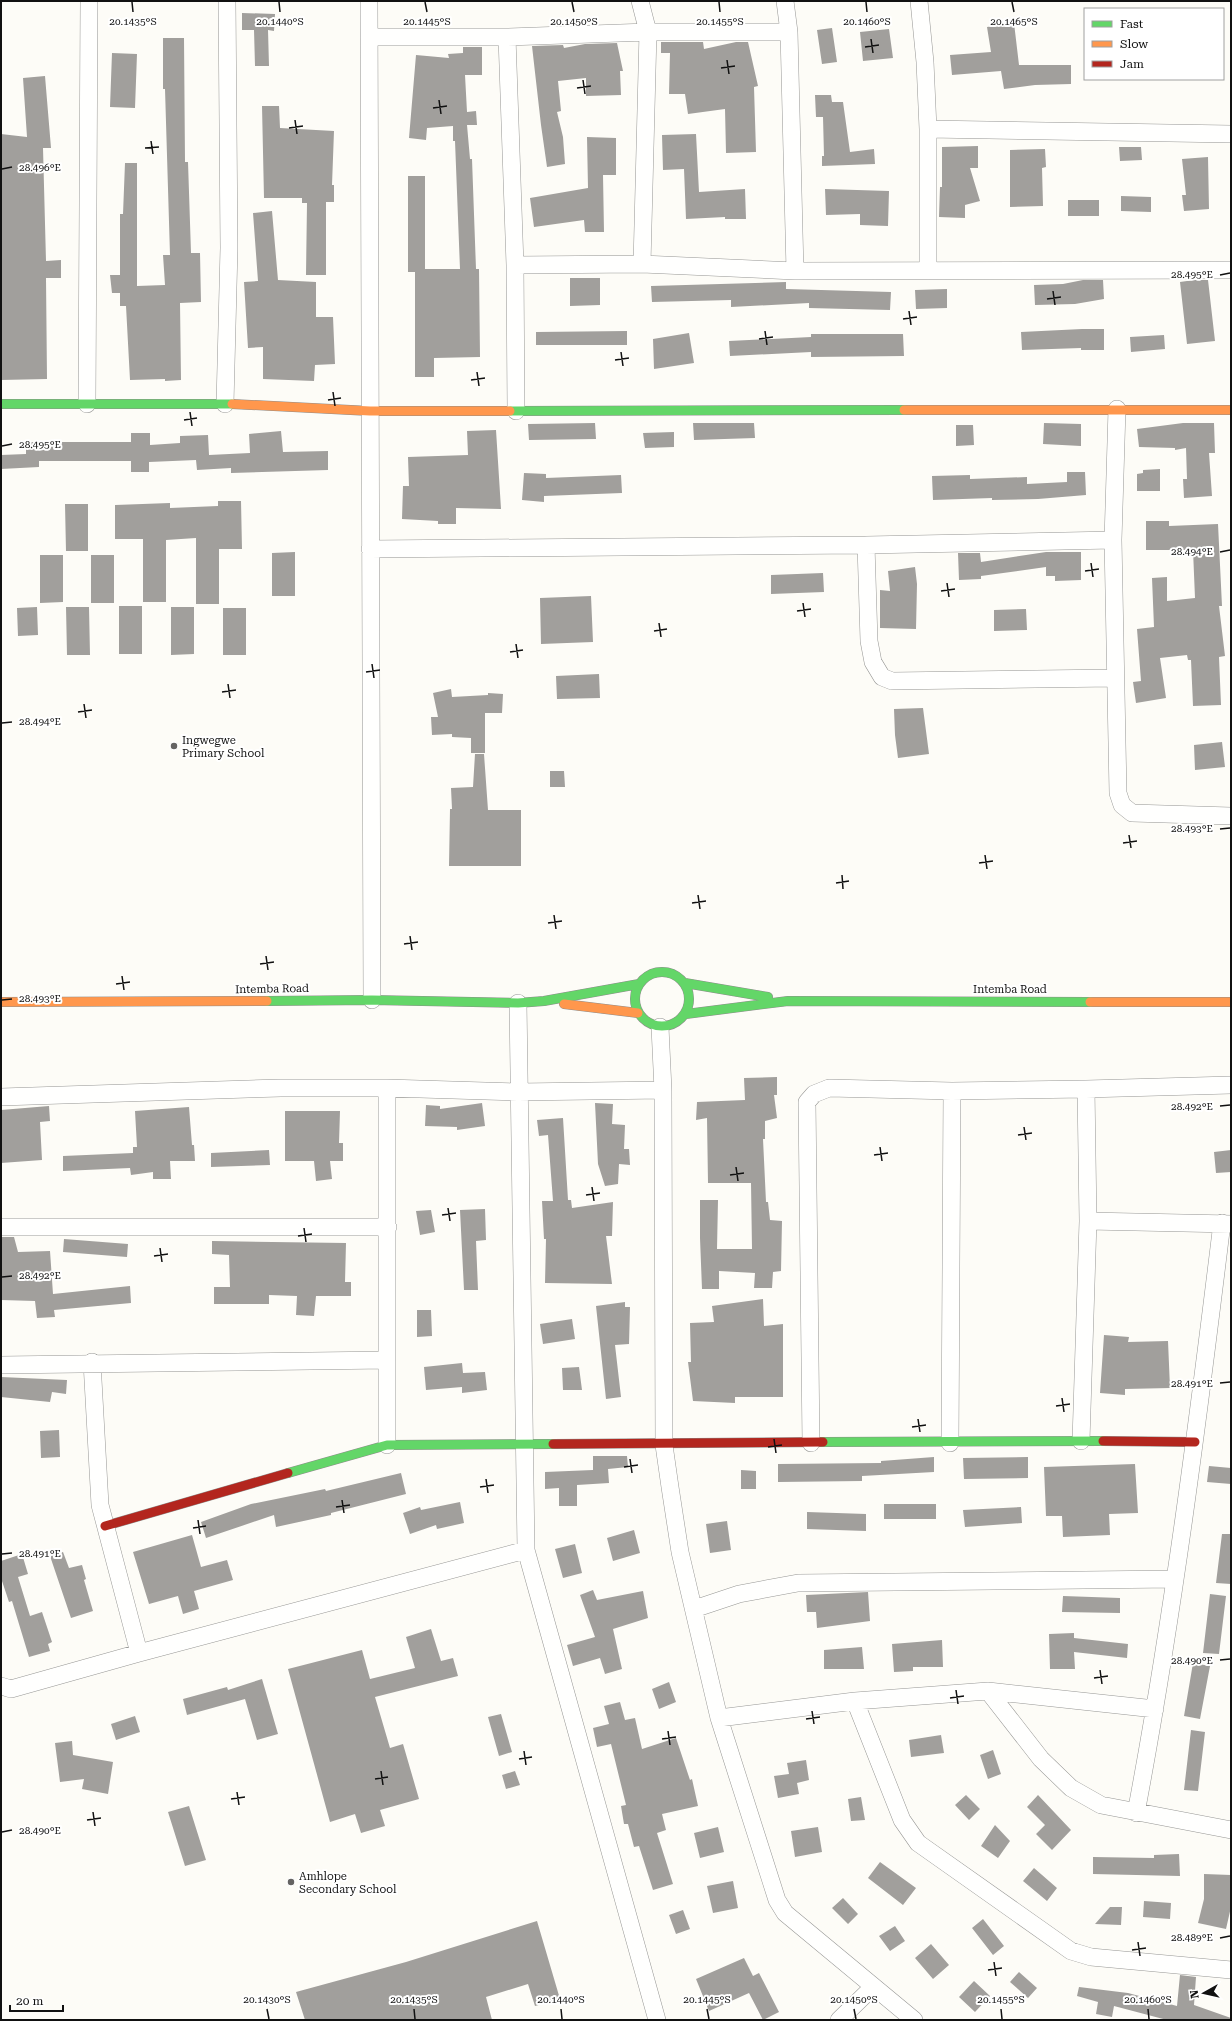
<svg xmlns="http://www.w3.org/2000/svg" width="1232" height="2021" viewBox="0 0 1232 2021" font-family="'Roboto Serif',serif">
<rect width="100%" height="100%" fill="#fdfcf7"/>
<path fill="#a19f9c" d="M242 13 275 14 274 31 268 30 269 66H255L254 30H242Z
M1014 23 1019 65H1071V84L1035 85 1004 89 1001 71 952 75 950 55 991 52 987 27Z
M832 28 837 62 822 64 817 30Z
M889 29 893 58 863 61 860 32Z
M163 38H184L185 162H188L191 253H200L201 302 180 303 181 380 165 381V379L130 380 126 306H120V293H112L110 275H120V214H123L125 163H137V286L165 285 163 255H170L165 89H163Z
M661 42H703L704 49 736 42H748L758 86 754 87 756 152 726 153 725 109 688 114 685 94H669L670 53H661Z
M617 43 623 71H620L621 95 586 96V78L558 81 561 111 557 112 563 137 565 164 547 167 541 125 532 46 563 45 564 48 585 44Z
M463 47H482V75H465L467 112 476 111 477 125H467L470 159H472L476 269H479L480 357 434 358V377H415V272H408V176H425V269H460L455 141H453V126L427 128 426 140 409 138 416 55 449 58 448 54 463 53Z
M112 53 137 54 135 108 110 107Z
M45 76 51 148H43L46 261 61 260V278H46L47 379 1 380V134L27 137 23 78Z
M815 95H831L832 102H843L850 152 874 149 875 164 822 166V156H824L823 117H816Z
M262 106H279L280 128 334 131 332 185H334V202H326V275H306L307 203H302V198H264Z
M696 134 699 192 745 189 746 219H725V217L686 219 684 169 663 170 662 135Z
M587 137 616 138V175H603L604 232H585L584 220 534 227 530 198 588 188Z
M978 146V168H970L980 201 965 205V218L939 217 940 187H942V147Z
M1119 147H1141L1142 160 1120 161Z
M1045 149 1046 167 1042 168 1043 206 1010 207V150Z
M1208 157 1209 209 1184 211 1182 195H1186L1182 159Z
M825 189 889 191 888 226 860 225V214L826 215Z
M1121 196 1151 197V212L1121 211Z
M1068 200H1099V216H1068Z
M272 211 278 280 316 282V317H333L335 364 315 365 314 381 263 379V347L248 348 244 282 258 281 253 213Z
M570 278H600V305L570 306Z
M1083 280H1103L1104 299 1075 304 1035 305 1034 285 1063 284Z
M1194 280H1208L1215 341 1187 344 1180 282Z
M786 282V289L891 292 890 310 809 308V303L731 307V300L652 302 651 286Z
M947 289V308L916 309 915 290Z
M1082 329H1104V350H1081V348L1022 350 1021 332Z
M627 331V345H536V332Z
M689 333 694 363 654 369 653 339Z
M811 334H903L904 356 811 357V352L730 356 729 341 811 337Z
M1164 335 1165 349 1131 352 1130 337Z
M595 423 596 439 529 440 528 424Z
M693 423H754L755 438 694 440Z
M1044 423 1081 424V446L1043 444Z
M1183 423H1214L1215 453H1209L1212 496 1184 498 1183 479H1187L1186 448 1175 450V448L1139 447 1137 429Z
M956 425H973L974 445 956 446Z
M496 430 501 509 456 508V524H438V521L402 519 403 486H409L408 457 468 455 467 431Z
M281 431 283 452 328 451V470L231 473V468L197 470 196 460 149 462V472H131V461H39V467L1 469V455L26 454V442H131V433H150V445L180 443V436L208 435 209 455 250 453 249 434Z
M674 432V447L645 448 643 433Z
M1160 469V491H1137V474L1143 473V470Z
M1067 472H1085L1086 495 1038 499 992 500V498L933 500 932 476 970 475V479L1027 477V484L1067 482Z
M524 473 546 474V478L621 475 622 493 544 496V502L522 500Z
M218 501H241L242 549H219V604H196V538L166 540V602H143V539H115V505L170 503V508L218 506Z
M65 504H88V551H66Z
M1146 521H1169V526L1218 524 1222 606H1219L1225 656 1219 657 1221 705 1193 706 1191 660H1188L1187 655 1160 658 1166 698 1136 703 1133 682 1141 681 1137 629 1154 627 1152 578 1167 577V601L1195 598 1193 550H1146Z
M295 552V596H272V553Z
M1046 552H1081V580L1055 581V576H1046V567L981 576V579L959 580 958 553H980L981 562Z
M40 555H63V602L40 603Z
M91 555H114V603H91Z
M915 567 917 584 916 629 880 628V590L890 591 888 571Z
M823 573 824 592 771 594V575Z
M591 596 593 642 541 644 540 598Z
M119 606H142V654H119Z
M37 607 38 635 18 636 17 608Z
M66 607H89L90 655H67Z
M171 607H194V654L171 655Z
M223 608H246V655H223Z
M1026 609 1027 630 994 631V610Z
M599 674 600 698 557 699 556 676Z
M451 689 452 697 488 695V693L503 694 502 713H485V753H471V738L452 737V734L432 735 431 717H438L433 693Z
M923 708 929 754 898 758 895 735 894 709Z
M1222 742 1225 767 1195 770 1194 745Z
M475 754H484L488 810H521V866H449L450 809H452L451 788 473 787Z
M550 771H564L565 787H550Z
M777 1077V1095H774L777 1118 765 1121V1139H763L766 1202H768L770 1220 782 1221 781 1271 773 1272 772 1288H754L755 1273 719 1271V1289H702L700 1238V1200H718L717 1249H752L751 1183H708L707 1118 696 1120 697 1102 745 1100 744 1078Z
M482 1103 485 1126 457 1130V1127L425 1126 426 1105 440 1106V1109Z
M595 1103 613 1104 612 1124 625 1125 624 1149H629L630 1165 619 1164 618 1184 605 1186 598 1164Z
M49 1106 50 1121 40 1122 42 1160 1 1163V1110Z
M189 1107 192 1145H194L195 1161H170L171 1179H153V1172L131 1175 130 1168 63 1171V1156L133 1153V1147H137L135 1111Z
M285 1111H340L339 1143H343V1161H330L332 1179 316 1181 314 1161H285Z
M563 1118 568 1200H571L572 1208 613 1202 612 1236H606L612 1284 545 1283 546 1239H544L542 1201H553L548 1135 539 1136 537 1120Z
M269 1150 270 1165 211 1167V1153Z
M1231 1150V1172L1216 1173 1214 1152Z
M485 1209 486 1240 476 1241 478 1290H464L460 1210Z
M431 1210 435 1232 420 1235 416 1211Z
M1 1237H14L18 1252 50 1251 53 1294 130 1286 131 1303 54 1310 55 1317 37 1318 35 1301 1 1300Z
M64 1239 128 1244 127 1257 63 1252Z
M212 1241 346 1243 345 1282H351V1296H316L314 1316 296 1315 297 1296 269 1295V1304H214V1287H230L229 1255 212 1254Z
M763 1299 764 1326 783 1324V1397H735V1403L693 1401 688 1362H691L690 1323 714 1322 712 1306Z
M625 1302V1307H630L629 1344 615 1345 621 1397 606 1399 596 1306Z
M417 1310H431L432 1336 417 1337Z
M572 1319 575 1339 543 1344 540 1324Z
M1104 1335 1129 1337 1128 1342 1168 1341 1170 1388 1125 1389V1395L1100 1393Z
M462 1363 463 1373 485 1372 487 1390 462 1393V1387L426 1390 424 1367Z
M579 1367 582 1390H563L562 1368Z
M1 1377 67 1380 66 1394 52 1392 50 1402 1 1397Z
M59 1430 60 1457 41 1458 40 1431Z
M593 1456H627L628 1467 608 1469 609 1483 577 1485V1506H559V1488L545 1489V1472L593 1470Z
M934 1457V1472L862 1476V1481L778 1482V1464L881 1463V1461Z
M1028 1457V1478L964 1479 963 1458Z
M1135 1464 1138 1513 1109 1514 1110 1535 1063 1537 1062 1516H1046L1044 1467Z
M1209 1466 1231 1468V1484L1207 1482Z
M741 1470 756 1471V1489H741Z
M401 1473 406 1494 331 1513V1515L276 1527 274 1515 206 1538 201 1522 251 1504 325 1489 326 1491Z
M460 1502 464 1523 437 1529 436 1525 410 1534 403 1513 420 1507 421 1510Z
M884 1504H936V1519H884Z
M1021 1507 1022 1523 965 1527 963 1510Z
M807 1512 866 1514V1531L807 1529Z
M727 1521 731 1550 710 1553 706 1524Z
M634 1530 640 1553 613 1561 607 1538Z
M1222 1534H1231V1584L1216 1583Z
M192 1535 201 1567 227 1560 233 1580 194 1591 199 1609 183 1614 178 1596 149 1604 133 1552Z
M575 1544 582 1573 563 1578 555 1549Z
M63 1552 69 1568 82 1565 86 1579 84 1580 93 1611 71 1618 50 1556Z
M22 1554 28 1574 18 1577 30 1616 42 1612 52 1642 48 1644 50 1651 29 1657 12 1601 9 1602 1 1578V1561Z
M593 1590 597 1600 643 1591 648 1618 613 1629 622 1669 605 1674 600 1658 573 1666 567 1645 595 1637 580 1595Z
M868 1592 870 1621 817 1628 816 1612H807L806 1595Z
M1210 1594 1226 1596 1219 1654 1203 1653Z
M1063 1596 1120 1598V1613L1062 1612Z
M431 1629 441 1661 453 1658 458 1676 375 1697 390 1748 403 1744 419 1799 380 1810 385 1826 361 1833 355 1814 330 1822 288 1669 362 1650 370 1679 415 1668 406 1637Z
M1074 1633V1638L1128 1644 1127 1658 1074 1652 1075 1669H1050L1049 1634Z
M942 1640 943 1667H913V1671L894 1672 892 1644Z
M862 1647 864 1669H824V1650Z
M1193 1663 1210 1666 1200 1719 1184 1716Z
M262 1679 278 1734 257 1740 245 1699 187 1715 183 1699 227 1687 228 1690Z
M669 1682 676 1702 659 1709 652 1689Z
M620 1702 625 1720 635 1718 642 1749 676 1738 690 1780 692 1779 698 1806 662 1814 666 1830 657 1833 673 1884 653 1890 639 1846 634 1847 628 1824H624L621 1806 626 1805 611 1744 597 1747 593 1728 609 1724 604 1706Z
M501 1714 512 1752 499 1756 488 1717Z
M135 1716 140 1732 116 1740 111 1724Z
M1191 1730 1205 1732 1198 1791 1184 1790Z
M941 1735 944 1753 911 1757 909 1740Z
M72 1741 73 1755 113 1762 108 1794 82 1789 84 1779 60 1782 55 1743Z
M993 1750 1001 1774 988 1779 980 1755Z
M806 1760 809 1780 797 1783 799 1794 778 1798 774 1776 789 1774 787 1763Z
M515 1771 520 1785 506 1789 502 1775Z
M966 1795 980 1809 969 1820 955 1805Z
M1038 1795 1071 1830 1052 1850 1036 1834 1045 1825 1027 1807Z
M861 1797 865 1820 851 1821 848 1799Z
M189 1806 206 1860 185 1866 168 1812Z
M995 1825 1010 1841 998 1858 981 1846Z
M718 1827 724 1852 700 1858 694 1833Z
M818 1827 822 1852 795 1857 791 1831Z
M1179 1854 1180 1876 1093 1874V1857L1154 1858V1855Z
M880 1862 916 1888 903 1905 868 1878Z
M1034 1868 1057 1888 1047 1901 1023 1881Z
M1204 1874 1231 1875V1907L1226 1929 1198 1923 1204 1899Z
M733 1881 738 1908 713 1913 707 1886Z
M843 1898 858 1914 848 1924 832 1908Z
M1144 1901 1171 1903 1170 1919 1143 1917Z
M1110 1907H1122L1121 1925 1095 1924Z
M683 1910 690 1929 676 1934 669 1915Z
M983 1919 1004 1946 993 1955 972 1928Z
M537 1921 560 1999 535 2006 528 1984 486 1997 492 2020H305L296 1992 406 1962Z
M895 1926 905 1941 890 1951 879 1936Z
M931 1944 949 1965 933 1979 915 1958Z
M744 1958 753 1976 759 1973 779 2012 763 2020 749 1993 709 2011 696 1979Z
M1019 1972 1037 1988 1028 1998 1010 1982Z
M1180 1975 1196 1977 1194 2005 1231 2018V2020H1167L1114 2006 1112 2017 1096 2014 1098 2002 1077 1996 1079 1987 1128 1993 1177 2006Z
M974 1981 990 1996 975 2012 959 1997Z"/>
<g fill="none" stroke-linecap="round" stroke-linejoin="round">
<defs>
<path id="street" d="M369 1C371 334 370 667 372 1000
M640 1 648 32 642 264
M785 1 789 32 795 271
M919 1 925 62 928 129V271
M369 37H507L515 265 516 411
M507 37 648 32H789
M928 129 1231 134
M515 265 642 264 795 271 1231 270
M87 404 89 1
M225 404 229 248 227 1
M1117 409 1113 540 1118 793 1122 805 1132 813 1231 816
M866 545 869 641 873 662 882 677 892 681 1115 678
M370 549 866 545 1113 540
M518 1003 526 1550 657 2020
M660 1027 663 1090 664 1445 670 1487 680 1552 719 1718 777 1900 785 1913 914 2020
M387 1088V1445
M1 1097 281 1088H387L518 1092 663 1090
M1088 1221 1231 1224
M1 1227H388
M92 1362 100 1505 139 1653
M1 1365 387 1360
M1081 1441 1088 1221 1086 1089
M811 1443 807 1102 814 1094 829 1088 952 1091 1086 1089 1231 1085
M950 1443 952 1091
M694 1609 739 1594 798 1583 1175 1579
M1 1686 11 1689 139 1653 526 1550
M988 1691 1041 1759 1071 1788 1101 1805 1231 1830
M855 1701 902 1820 918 1843 1071 1951 1091 1957 1231 1970
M719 1718 855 1701 988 1691 1155 1709
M1136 1813C1173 1617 1198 1420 1222 1223
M839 2020 873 1987"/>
<path id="fast" d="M1 404H232
M510 411 904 410
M635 999a27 27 0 1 1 54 0a27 27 0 1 1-54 0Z
M685 983 768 997
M267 1001 372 1000 518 1003 544 1001 639 984
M686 1014 788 1001 1090 1002
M823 1442 1103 1441
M288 1473 387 1445 553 1444"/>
<path id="slow" d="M232 404 370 411H510
M904 410H1231
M1 1002 267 1001
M1090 1002H1231
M564 1004 638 1013"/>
<path id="jam" d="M1103 1441 1195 1442
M553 1444 823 1442
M105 1526 288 1473"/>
</defs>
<use href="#street" stroke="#979795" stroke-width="18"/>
<use href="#fast" stroke="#8e8d8b" stroke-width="10"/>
<use href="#slow" stroke="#8e8d8b" stroke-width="10"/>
<use href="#jam" stroke="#8e8d8b" stroke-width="10"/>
<use href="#street" stroke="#fffffe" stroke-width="17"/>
<use href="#fast" stroke="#63d668" stroke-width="9"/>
<use href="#slow" stroke="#ff974d" stroke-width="9"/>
<use href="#jam" stroke="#b3261e" stroke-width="9"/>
</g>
<path fill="none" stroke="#111" stroke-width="1.5" d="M132 2 133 12M279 2 280 12M425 2 427 12M572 2 574 12M719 2 720 12M866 2 867 12M1012 2 1014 12M871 39 873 53M865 47 879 45M727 60 729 74M721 68 735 66M583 80 585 94M577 88 591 86M439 100 441 114M433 108 447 106M295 120 297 134M289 128 303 126M151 141 153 154M145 148 159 147M2 169 12 167M1220 275 1230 273M1053 291 1055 305M1047 299 1061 297M909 311 911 325M903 319 917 317M765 331 767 345M759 339 773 337M621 352 623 366M615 360 629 358M477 372 479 386M471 380 485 378M333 392 335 406M328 400 341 398M190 412 192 426M184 420 197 418M2 446 12 444M1220 552 1230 550M1091 563 1093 577M1085 571 1099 569M947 583 949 597M941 591 955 589M803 603 805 617M797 611 811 609M659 623 661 637M654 631 667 629M516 644 518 658M510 652 523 650M372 664 374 678M366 672 380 670M228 684 230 698M222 692 236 690M84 704 86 718M78 712 92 710M2 723 12 722M1220 829 1230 828M1129 835 1131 848M1123 843 1137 841M985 855 987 869M979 863 993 861M842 875 843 889M836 883 849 881M698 895 700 909M692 903 706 901M554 915 556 929M548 923 562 921M410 936 412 950M404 944 418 942M266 956 268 970M260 964 274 962M122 976 124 990M116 984 130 982M2 1000 12 999M1220 1106 1230 1105M1024 1127 1026 1140M1018 1135 1032 1133M880 1147 882 1161M874 1155 888 1153M736 1167 738 1181M730 1175 744 1173M592 1187 594 1201M586 1195 600 1193M448 1208 450 1221M442 1215 456 1213M304 1228 306 1242M298 1236 312 1234M160 1248 162 1262M154 1256 168 1254M2 1277 12 1276M1220 1383 1230 1382M1062 1398 1064 1412M1056 1406 1070 1404M918 1419 920 1432M912 1427 926 1425M774 1439 776 1453M768 1447 782 1445M630 1459 632 1473M624 1467 638 1465M486 1479 488 1493M480 1487 494 1485M342 1500 344 1513M336 1507 350 1505M198 1520 200 1534M193 1528 206 1526M2 1554 12 1553M1220 1660 1230 1659M1100 1670 1102 1684M1094 1678 1108 1676M956 1690 958 1704M950 1698 964 1696M812 1711 814 1724M806 1719 820 1717M668 1731 670 1745M662 1739 676 1737M524 1751 526 1765M519 1759 532 1757M381 1771 383 1785M375 1779 388 1777M237 1792 239 1805M231 1799 245 1797M93 1812 95 1826M87 1820 101 1818M2 1832 12 1830M1220 1938 1230 1936M1138 1942 1140 1956M1132 1950 1146 1948M994 1962 996 1976M988 1970 1002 1968M267 2009 269 2019M414 2009 415 2019M561 2009 562 2019M707 2009 709 2019M854 2009 856 2019M1001 2009 1002 2019M1148 2009 1149 2019"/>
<g fill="#646362" stroke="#fff" stroke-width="1.5">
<circle cx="174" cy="746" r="4"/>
<circle cx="291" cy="1882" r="4"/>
</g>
<g text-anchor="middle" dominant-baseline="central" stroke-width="4" stroke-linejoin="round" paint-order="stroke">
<g font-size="11" fill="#111" stroke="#fff" text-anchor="start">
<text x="182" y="740">Ingwegwe<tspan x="182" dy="13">Primary School</tspan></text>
<text x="299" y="1876">Amhlope<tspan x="299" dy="13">Secondary School</tspan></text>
</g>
<g font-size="11" fill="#111" stroke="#fff">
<text transform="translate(272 989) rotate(-1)">Intemba Road</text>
<text x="1010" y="989">Intemba Road</text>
</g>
</g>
<g font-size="10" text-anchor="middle" fill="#111" stroke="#fff" stroke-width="4" stroke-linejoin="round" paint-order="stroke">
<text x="133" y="25">20.1435°S</text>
<text x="280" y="25">20.1440°S</text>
<text x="427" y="25">20.1445°S</text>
<text x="574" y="25">20.1450°S</text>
<text x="720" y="25">20.1455°S</text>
<text x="867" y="25">20.1460°S</text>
<text x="1014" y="25">20.1465°S</text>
<text x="40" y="171">28.496°E</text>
<text x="1192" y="278">28.495°E</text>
<text x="40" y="448">28.495°E</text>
<text x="1192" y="555">28.494°E</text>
<text x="40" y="725">28.494°E</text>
<text x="1192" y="832">28.493°E</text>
<text x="40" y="1002">28.493°E</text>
<text x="1192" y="1110">28.492°E</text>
<text x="40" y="1279">28.492°E</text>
<text x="1192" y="1387">28.491°E</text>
<text x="40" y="1557">28.491°E</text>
<text x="1192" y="1664">28.490°E</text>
<text x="40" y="1834">28.490°E</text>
<text x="1192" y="1941">28.489°E</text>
<text x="267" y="2003">20.1430°S</text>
<text x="414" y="2003">20.1435°S</text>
<text x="561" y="2003">20.1440°S</text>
<text x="707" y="2003">20.1445°S</text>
<text x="854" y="2003">20.1450°S</text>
<text x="1001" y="2003">20.1455°S</text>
<text x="1148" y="2003">20.1460°S</text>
</g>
<rect width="1232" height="2021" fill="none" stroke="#111111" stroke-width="4"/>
<rect x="1084" y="8" width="140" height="72" fill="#ffffff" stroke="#a0a0a0"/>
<rect x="1092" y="21" width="20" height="6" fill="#63d668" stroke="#a0a0a0"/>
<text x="1120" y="28" font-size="12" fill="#111111">Fast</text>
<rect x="1092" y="41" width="20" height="6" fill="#ff974d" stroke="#a0a0a0"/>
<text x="1120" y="48" font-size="12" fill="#111111">Slow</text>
<rect x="1092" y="61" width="20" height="6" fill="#b3261e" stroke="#a0a0a0"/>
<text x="1120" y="68" font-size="12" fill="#111111">Jam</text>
<g transform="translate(1204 1993) rotate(262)" stroke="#ffffff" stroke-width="3" paint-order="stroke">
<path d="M0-3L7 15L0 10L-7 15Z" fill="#111111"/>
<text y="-6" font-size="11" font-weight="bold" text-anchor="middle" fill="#111111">N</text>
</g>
<path d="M10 2005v6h53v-6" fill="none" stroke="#111111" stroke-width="2"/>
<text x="16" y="2005" font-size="12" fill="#111111" stroke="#ffffff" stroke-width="3" paint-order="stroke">20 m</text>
</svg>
